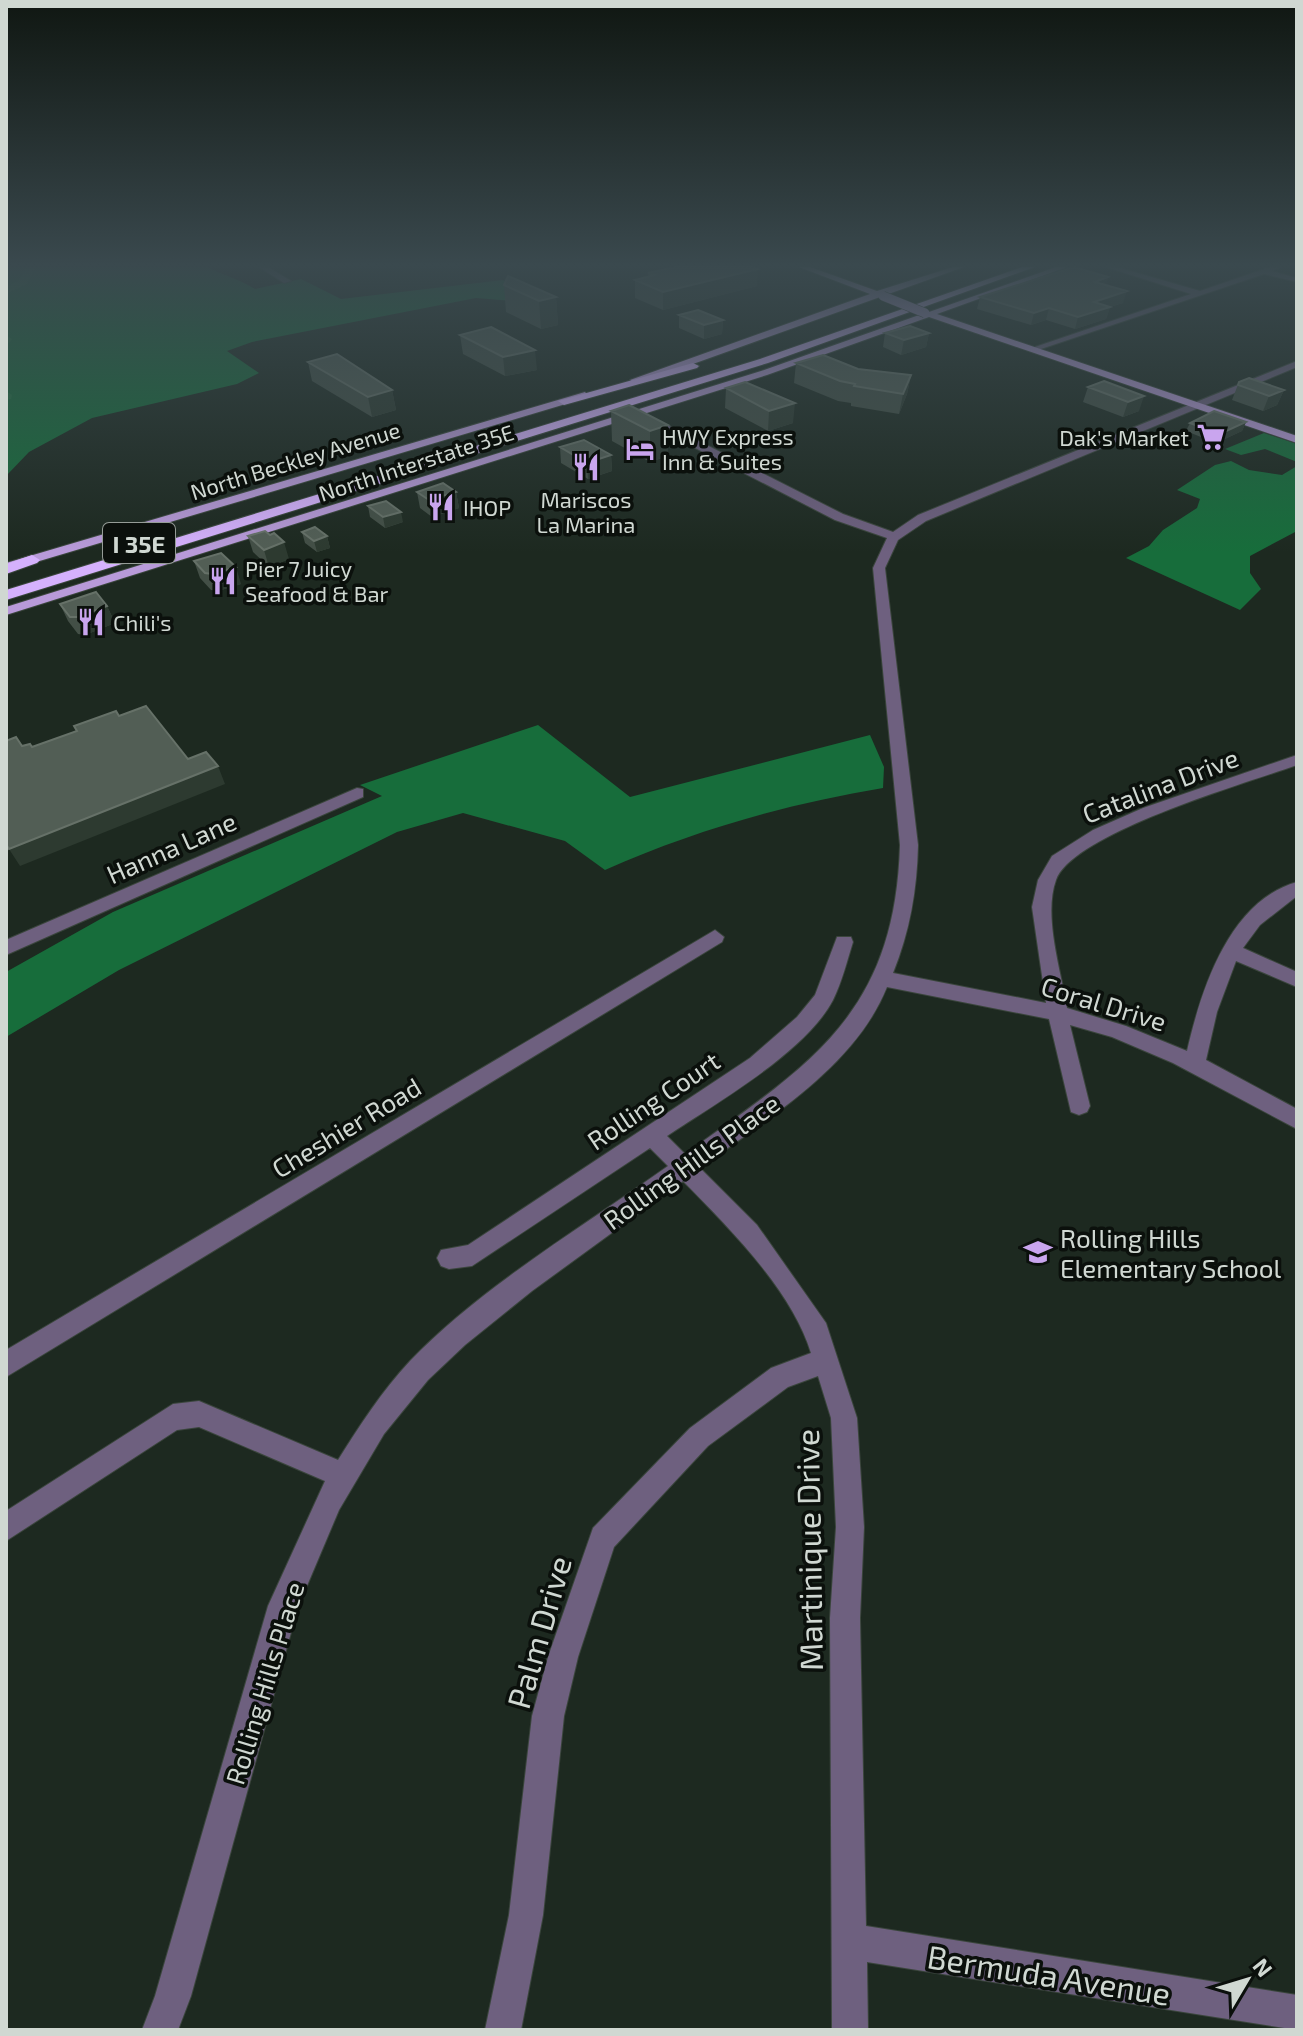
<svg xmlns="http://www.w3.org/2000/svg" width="1303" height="2036" viewBox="0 0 1303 2036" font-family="'Exo 2',sans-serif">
<rect width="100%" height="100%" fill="#1d2920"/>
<path fill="#176d3b" d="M6 267H207C223 275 239 279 255 289L301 279 341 299 503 280 551 304 476 298 252 342 227 351 259 373 237 384 92 418 29 452 6 476Z
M1264 433 1297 444V462L1265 449 1241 455 1225 449Z
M1231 461 1249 470 1282 475 1297 466V531L1250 556V573L1261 589 1240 610 1126 558 1149 546 1163 530 1197 508 1200 499 1177 490 1215 465Z
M538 725 630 797 870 735 884 767 883 788C787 804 695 830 605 870L565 841 463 813 397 832 119 970 6 1037V972L113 912 382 796 360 785Z"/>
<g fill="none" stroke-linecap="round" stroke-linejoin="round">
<path fill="#237543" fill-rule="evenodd" d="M26 267H36L27 284 6 294V287L19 280Z
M6 335 12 339 10 342 6 344Z
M6 391 12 395 11 399 6 400Z"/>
<defs>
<path id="minor" d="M259 267H268L291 281 284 283Z
M1106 267H1117L1200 291 1270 267H1281L1272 271 1297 278V282L1264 274 1035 351V347L1191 294Z
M1297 361V367L926 521 898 540 885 568 918 845C917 890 910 931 893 973L1046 1003 1032 907 1038 880 1052 856 1093 830 1143 808 1297 755V765C1247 783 1073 833 1056 880 1043 916 1061 971 1067 1008L1126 1026 1187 1051C1201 990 1229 901 1297 882V896L1260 925 1243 948 1297 972V987L1236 961 1217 1012 1206 1060 1297 1109V1129L1173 1063 1112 1037 1070 1025 1090 1106 1087 1112 1079 1115 1071 1112 1049 1019 887 987C855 1067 767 1119 700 1168L757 1225 826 1323 857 1418 864 1527 860 1618 866 1926 1297 1995V2030L867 1962 868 2030H832L830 1618 836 1527 831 1418 818 1376 788 1387 708 1446 614 1547 578 1657 564 1716 543 1915 521 2030H485L509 1915 532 1716 548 1657 593 1528 690 1428 771 1368 811 1353C792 1290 728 1227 683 1181L532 1291 465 1345 428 1380 384 1434 339 1510 298 1607 191 1996 178 2030H142L155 1996 268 1606 325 1481 199 1427 177 1430 6 1541V1511L173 1404 199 1401 338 1460C360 1425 382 1391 410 1361 481 1287 584 1226 668 1166L650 1148 472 1266 449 1269 441 1266 437 1258 441 1250 468 1245 750 1058 797 1017 815 995 837 937H851L853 942C847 961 842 982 833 1000 806 1052 716 1103 667 1136L685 1154C811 1064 895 1014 900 845L873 568 887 538 835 520 641 420V416H649L843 514 893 532 918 515Z
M357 788 363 789V797L6 955V940Z
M715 930 724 937 722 942 6 1377V1350Z"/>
<path id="major" d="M799 267H810L877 291 953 267H964L679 369 635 383 630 380 870 294Z
M1056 267H1067L937 314 1297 436V443L929 317 767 375 6 615V607L761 371 922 314V311L929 312Z
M585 392 589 397 6 571V563Z"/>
<path id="highway" d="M1022 267H1035L768 363 6 600V590L760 359Z
M693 363 699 366 697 368 564 405 558 401Z
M32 555 40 560 37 563 6 574V564Z"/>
</defs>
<use href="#minor" stroke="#3a453c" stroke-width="2"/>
<use href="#major" stroke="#3a453c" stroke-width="2"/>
<use href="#highway" stroke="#3a453c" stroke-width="2"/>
<use href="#minor" fill="#6e607f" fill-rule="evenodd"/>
<use href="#major" fill="#b89ad9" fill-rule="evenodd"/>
<use href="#highway" fill="#d5b1fd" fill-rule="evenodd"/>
<defs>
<path id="major-bridge" d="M883 296 925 313"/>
</defs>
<use href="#major-bridge" stroke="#3a453c" stroke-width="10" stroke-linecap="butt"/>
<use href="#major-bridge" stroke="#b89ad9" stroke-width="9"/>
</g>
<path fill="#434f46" d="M648 273 757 286 663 310 635 298V280L648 277Z
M504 285 556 297 558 325 541 329 506 312Z
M1106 285 1123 303 1110 307 1106 319 1075 329 1046 320 1031 325 977 309 980 297Z
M679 315 723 320 722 334 704 339 679 328Z
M885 333H929L926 347 901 355 883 347Z
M460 335 537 370 505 376 463 354Z
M308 362 392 390 396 410 372 417 312 381Z
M796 363 911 375 907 394 899 414 851 406V403L838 401 794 383Z
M1104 381 1139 411 1123 417 1083 402 1088 387Z
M1239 382 1284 390 1277 405 1263 411 1232 400Z
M726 388 793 423 768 431 725 408Z
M611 411 668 425V456L650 462 612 441Z
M1246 422 1242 431 1216 443 1186 431 1190 423Z
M560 447 611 455 612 471 588 479 561 463Z
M417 492H456L459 508 432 517 420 508Z
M368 506 403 522 385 528 370 517Z
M302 532 327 536 330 548 317 552 305 543Z
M248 536 289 559 269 567 253 552Z
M194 561 241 584 218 591 211 590 200 578Z
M60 604 107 606 115 623 85 635 78 634 68 621Z"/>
<path fill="#2d3a30" d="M758 269 757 286 663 310V292Z
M1108 277 1105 289 1095 282Z
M1127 291 1123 303 1110 307 1106 319 1075 329 1078 317 1094 302Z
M556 297 558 325 541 329 539 301Z
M1049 308 1046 320 1031 325 1034 313Z
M723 320 722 334 704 339V325Z
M929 333 926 347 901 355 904 340Z
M535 350 537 370 505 376 503 357Z
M911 375 907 394 899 414 903 394Z
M392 390 396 410 372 417 368 397Z
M1284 390 1277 405 1263 411 1269 396Z
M1144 396 1139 411 1123 417 1128 402Z
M795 403 793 423 768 431 769 411Z
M1246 422 1242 431 1216 443 1220 434Z
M668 425V456L650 462V431Z
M611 455 612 471 588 479 587 463Z
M456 492 459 508 432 517 429 500Z
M401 512 403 522 385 528 383 517Z
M327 536 330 548 317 552 314 541Z
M284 542 289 559 269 567 264 550Z
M236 567 241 584 218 591 212 574Z
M107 606 115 623 85 635 77 617Z
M218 766 225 784 20 866 9 849Z"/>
<path fill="#525e55" stroke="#667168" stroke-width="2" d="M676 267H753L758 269 663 292 635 280 655 275 648 273Z
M1074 267 1108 277 1095 282 1127 291 1094 302 1110 307 1078 317 1049 308 1034 313 980 297Z
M508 276 556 297 539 301 504 285Z
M698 310 723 320 704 325 679 315Z
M910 326 929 333 904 340 885 333Z
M491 327 535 350 503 357 460 335Z
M337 354 392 390 368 397 308 362Z
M823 355 858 369 911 375 903 394 854 386 855 384 840 381 796 363Z
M1249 378 1284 390 1269 396 1238 385 1239 382Z
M1104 381 1144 396 1128 402 1088 387Z
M745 382 795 403 769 411 726 388Z
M629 405 668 425 650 431 611 411Z
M1214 411 1246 422 1220 434 1190 423Z
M584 440 611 455 587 463 560 447Z
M443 483 456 492 429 500 417 492Z
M386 501 401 512 383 517 368 506Z
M315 527 327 536 314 541 302 532Z
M265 531 270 535 274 533 284 542 264 550 248 536Z
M221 553 236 567 212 574 205 573 194 561Z
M96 592 107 606 77 617H70L60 604Z
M146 706 188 759 206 752 218 766 9 849 6 844V741L16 737 22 746 30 744 32 747 77 731 74 726 116 711 119 716Z"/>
<linearGradient id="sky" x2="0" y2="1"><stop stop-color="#101712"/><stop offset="0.48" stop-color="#3a494e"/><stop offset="1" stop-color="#3a494e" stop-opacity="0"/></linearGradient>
<rect width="1303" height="552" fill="url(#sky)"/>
<defs>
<symbol id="supermarket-bare" viewBox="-9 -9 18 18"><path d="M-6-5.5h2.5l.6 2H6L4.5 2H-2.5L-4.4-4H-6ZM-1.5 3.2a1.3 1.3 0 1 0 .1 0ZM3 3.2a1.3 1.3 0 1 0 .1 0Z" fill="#c9a5ee" stroke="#0b100c" stroke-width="2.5" paint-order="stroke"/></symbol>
<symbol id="hotel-bare" viewBox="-9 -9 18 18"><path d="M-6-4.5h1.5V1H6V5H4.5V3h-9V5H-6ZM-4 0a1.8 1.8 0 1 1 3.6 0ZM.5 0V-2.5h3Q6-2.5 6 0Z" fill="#c9a5ee" stroke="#0b100c" stroke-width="2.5" paint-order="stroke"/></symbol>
<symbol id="restaurant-bare" viewBox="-9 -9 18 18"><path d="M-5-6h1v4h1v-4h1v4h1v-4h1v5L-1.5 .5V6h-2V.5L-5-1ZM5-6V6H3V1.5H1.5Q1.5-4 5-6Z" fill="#c9a5ee" stroke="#0b100c" stroke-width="2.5" paint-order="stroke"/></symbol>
<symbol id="school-bare" viewBox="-9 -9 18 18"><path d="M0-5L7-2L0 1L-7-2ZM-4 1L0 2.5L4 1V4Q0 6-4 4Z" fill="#c9a5ee" stroke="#0b100c" stroke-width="2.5" paint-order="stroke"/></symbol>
</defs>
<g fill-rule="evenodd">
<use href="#supermarket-bare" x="1191" y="417" width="40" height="40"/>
<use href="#hotel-bare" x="620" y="429" width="40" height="40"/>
<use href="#restaurant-bare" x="566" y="447" width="40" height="40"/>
<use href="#restaurant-bare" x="421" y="487" width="40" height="40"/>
<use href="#restaurant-bare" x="203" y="561" width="40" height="40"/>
<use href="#restaurant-bare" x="71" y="602" width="40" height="40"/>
<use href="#school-bare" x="1018" y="1232" width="40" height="40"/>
</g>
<g text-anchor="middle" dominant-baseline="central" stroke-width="7" stroke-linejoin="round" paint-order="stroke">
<g font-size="22" fill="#d0d8d2" stroke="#0b100c" text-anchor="start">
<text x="662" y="436">HWY Express<tspan x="662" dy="25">Inn &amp; Suites</tspan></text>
<text x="1189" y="437" text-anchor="end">Dak's Market</text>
<text x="586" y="499" text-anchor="middle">Mariscos<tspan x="586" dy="25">La Marina</tspan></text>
<text x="463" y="507">IHOP</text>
<text x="245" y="568">Pier 7 Juicy<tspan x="245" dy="25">Seafood &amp; Bar</tspan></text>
<text x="113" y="622">Chili's</text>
</g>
<g font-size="22" fill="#d0d8d2" stroke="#0b100c">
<text transform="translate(295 460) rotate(-17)">North Beckley Avenue</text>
<text transform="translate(416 462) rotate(-18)">North Interstate 35E</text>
</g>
<rect fill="#0b100c" stroke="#959c97" stroke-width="2" x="103" y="523" width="72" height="40" rx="6"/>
<g font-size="24" font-weight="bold" fill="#d0d8d2">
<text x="139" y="543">I 35E</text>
</g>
<g font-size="26" fill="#d0d8d2" stroke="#0b100c">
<text transform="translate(1160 785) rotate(-21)">Catalina Drive</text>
<text transform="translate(171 847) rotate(-24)">Hanna Lane</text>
<text transform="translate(1104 1003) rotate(17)">Coral Drive</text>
<text transform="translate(653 1100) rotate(-34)">Rolling Court</text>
<text transform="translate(346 1127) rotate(-31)">Cheshier Road</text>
<text transform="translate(691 1161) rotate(-36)">Rolling Hills Place</text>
<text transform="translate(264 1683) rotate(-73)">Rolling Hills Place</text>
</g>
<g font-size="26" fill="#d0d8d2" stroke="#0b100c" text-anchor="start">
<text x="1060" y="1237">Rolling Hills<tspan x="1060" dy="30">Elementary School</tspan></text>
</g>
<g font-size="32" fill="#d0d8d2" stroke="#0b100c">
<text transform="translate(808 1550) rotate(-91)">Martinique Drive</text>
<text transform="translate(538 1632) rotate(-74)">Palm Drive</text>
<text transform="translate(1049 1974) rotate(9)">Bermuda Avenue</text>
</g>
</g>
<rect width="1303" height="2036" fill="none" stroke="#d0d8d2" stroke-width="16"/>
<g transform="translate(1247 1980) rotate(52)" stroke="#0b100c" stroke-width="6" paint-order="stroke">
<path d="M0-6L14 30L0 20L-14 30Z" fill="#d0d8d2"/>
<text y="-12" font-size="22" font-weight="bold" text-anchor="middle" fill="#d0d8d2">N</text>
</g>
</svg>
